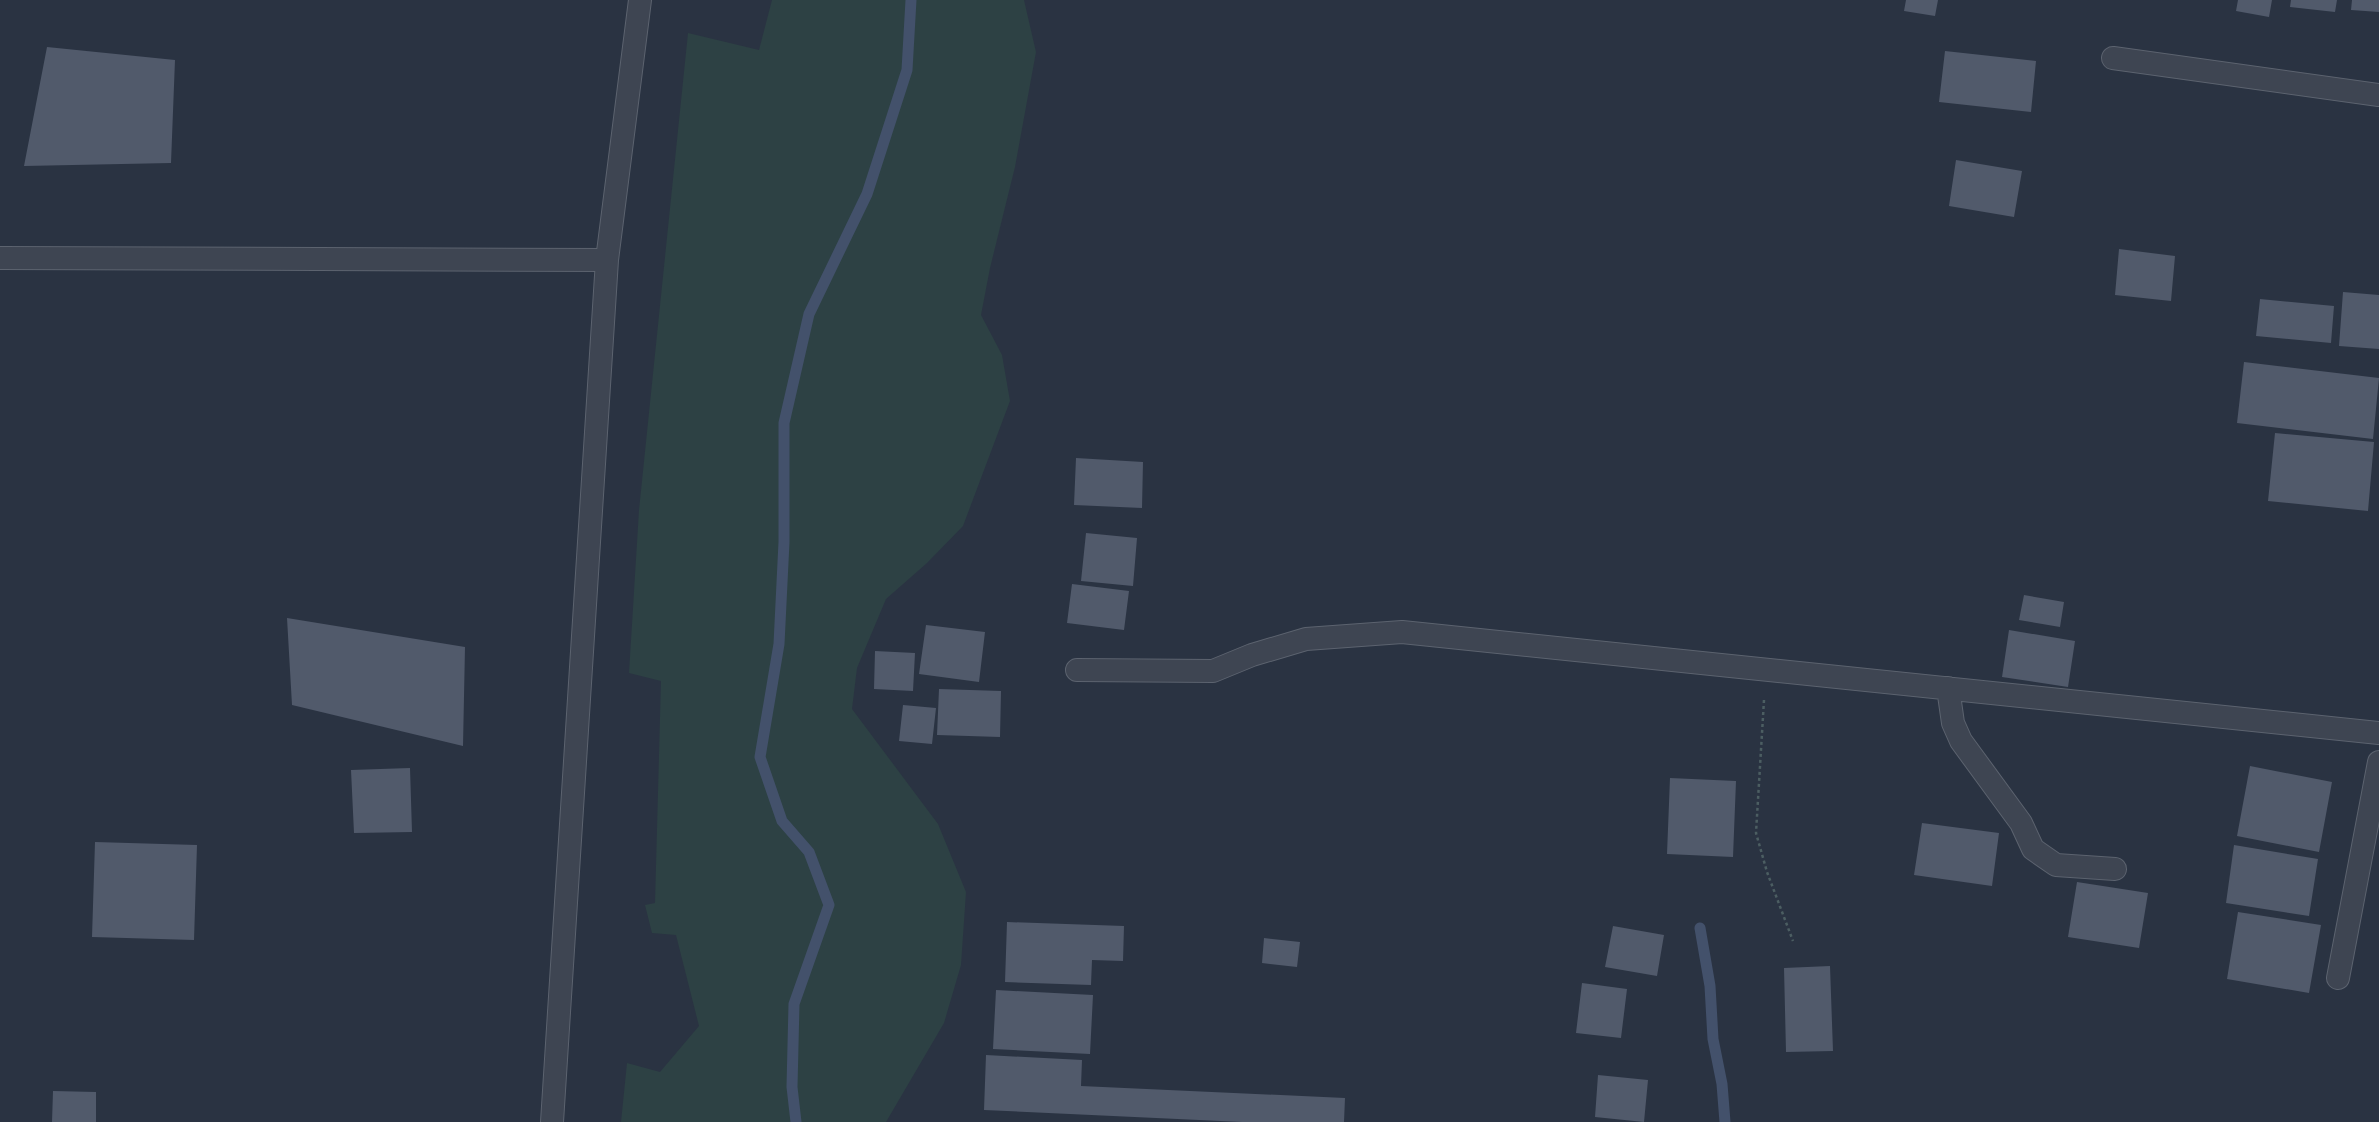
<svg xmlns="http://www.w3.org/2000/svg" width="2379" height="1122" viewBox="0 0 2379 1122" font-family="Cabin,sans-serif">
<rect width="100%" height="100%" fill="#2a3342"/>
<path fill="#2d4144" d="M772 0H1024L1036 52 1015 167 990 268 981 315 1002 355 1010 401 963 526 927 563 886 599 857 668 852 709 938 824 966 892 961 965 944 1023 886 1122H621L627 1063 660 1072 699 1026 676 935 652 933 645 905 655 903 661 681 629 673 639 510 688 33 759 50Z"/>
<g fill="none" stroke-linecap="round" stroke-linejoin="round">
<path stroke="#43516b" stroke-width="11" d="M1700 928 1710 986 1713 1039 1722 1084 1725 1122
M796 1122 792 1087 794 1004 829 905 809 852 782 821 760 757 779 644 784 542V423L809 314 867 194 907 70 911 0"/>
</g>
<path fill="#515a6b" d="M1906 0H1938L1935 16 1904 11Z
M2238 0H2272L2269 17 2236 11Z
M2291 0H2337L2335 12 2290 7Z
M2352 0H2379V12L2351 10Z
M47 47 175 60 171 163 24 166Z
M1945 51 2036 61 2031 112 1939 102Z
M1956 160 2022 171 2014 217 1949 206Z
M2119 249 2175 256 2171 301 2115 295Z
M2343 292 2379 295V349L2339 346Z
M2260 299 2334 306 2331 343 2256 336Z
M2244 362 2379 378 2373 439 2237 423Z
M2275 433 2374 442 2368 511 2268 501Z
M1076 458 1143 462 1142 508 1074 505Z
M1086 533 1137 538 1133 586 1081 581Z
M1072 584 1129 591 1124 630 1067 623Z
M2024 595 2064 602 2060 627 2019 620Z
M287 618 465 647 463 746 292 705Z
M926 625 985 632 979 682 919 674Z
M2009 630 2075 641 2068 687 2002 677Z
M875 651 915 653 913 691 874 689Z
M939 689 1001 691 1000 737 937 735Z
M903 705 936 708 932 744 899 741Z
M2250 766 2332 782 2319 852 2237 836Z
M410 768 412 832 354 833 351 770Z
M1670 778 1736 781 1733 857 1667 854Z
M1922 823 1999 833 1992 886 1914 875Z
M95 842 197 845 194 940 92 937Z
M2234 845 2318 859 2309 916 2226 903Z
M2077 882 2148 893 2139 948 2068 937Z
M2238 912 2321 925 2309 993 2227 979Z
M1007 922 1124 926 1123 961 1092 960 1091 985 1005 982Z
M1613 926 1664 935 1657 976 1605 967Z
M1264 938 1300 942 1297 967 1262 963Z
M1830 966 1833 1051 1786 1052 1784 968Z
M1582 983 1627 989 1621 1038 1576 1033Z
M996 990 1093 995 1090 1054 993 1049Z
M986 1055 1082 1060 1081 1086 1345 1098 1344 1122H1242L984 1110Z
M1598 1075 1648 1080 1644 1122 1595 1117Z
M53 1091 96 1092V1122H52Z"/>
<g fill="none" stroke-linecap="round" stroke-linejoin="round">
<defs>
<path id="minor" d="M2113 58 2379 95
M0 258 607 260
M1077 670 1213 671 1252 655 1306 639 1402 632 2379 733
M1948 688 1953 723 1961 741 2021 823 2033 849 2056 865 2115 869
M2338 978 2379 762
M552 1122 607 260 640 0"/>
</defs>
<use href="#minor" stroke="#5c636f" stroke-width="24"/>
<path stroke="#4c5e62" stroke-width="2.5" stroke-dasharray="3 3" stroke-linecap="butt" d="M1764 700 1756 833 1767 872 1793 941"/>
<use href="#minor" stroke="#3e4552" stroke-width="22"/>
</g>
</svg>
